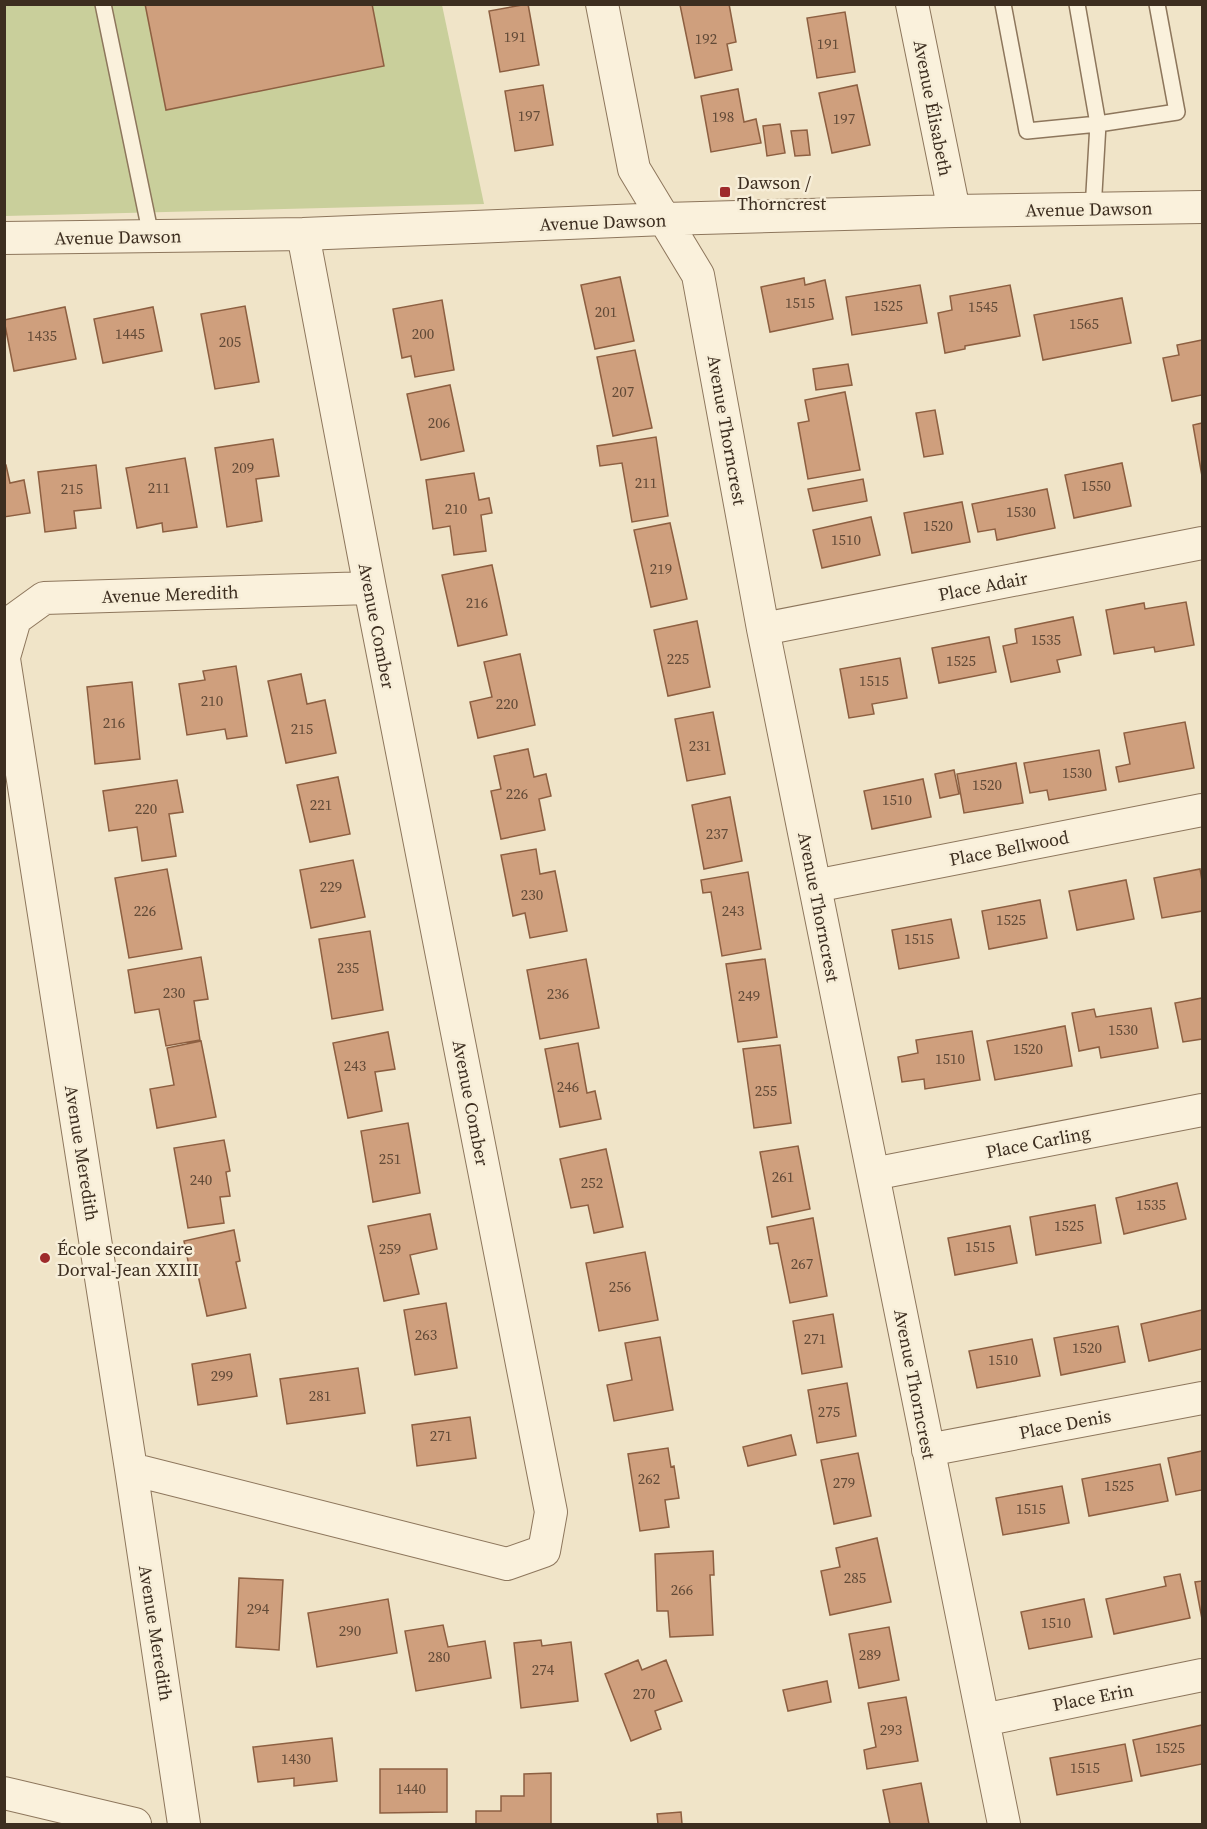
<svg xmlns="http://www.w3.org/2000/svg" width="1207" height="1829" viewBox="0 0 1207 1829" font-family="'Source Serif 4',serif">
<rect width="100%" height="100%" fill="#f0e4c8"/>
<path fill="#c9cf9b" d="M4 5H442L484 204 5 216Z"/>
<path fill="#cf9f7d" stroke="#8d5f41" stroke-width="1.5" d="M145 4H372L384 66 166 110Z
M528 4 539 65 500 72 489 11Z
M729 4 736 42 727 44 732 70 695 78 680 5Z
M845 12 855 72 817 78 807 18Z
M543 85 553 145 515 151 505 91Z
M857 85 870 145 832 153 819 93Z
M738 89 744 122 756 119 761 143 711 152 701 96Z
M780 124 785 153 767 156 763 126Z
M807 130 810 155 795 156 791 131Z
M620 277 634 341 595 349 581 285Z
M804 278 805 285 825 280 833 319 770 332 761 287Z
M920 285 927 323 852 335 846 297Z
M1010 285 1020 336 965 346V349L945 353 938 313 952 310 950 296Z
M1122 298 1131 343 1043 360 1034 315Z
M442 300 454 370 415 377 411 356 402 358 393 309Z
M245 306 259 382 215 389 201 314Z
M65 307 76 359 14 371 4 320Z
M153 307 162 351 103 363 94 319Z
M1202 340V395L1172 401 1163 358 1179 355 1177 345Z
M635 350 652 428 613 436 597 357Z
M848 364 852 385 816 390 813 369Z
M450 385 464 451 421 460 407 394Z
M845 392 860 470 808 479 798 423 809 421 805 400Z
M935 410 943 454 924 457 916 413Z
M1202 423V476L1193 425Z
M656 437 668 516 632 522 622 463 600 466 597 446Z
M273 439 279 476 256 479 262 521 227 527 215 448Z
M185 458 197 527 163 532 162 523 137 528 126 468Z
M1122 463 1131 506 1074 518 1065 475Z
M4 465H6L10 483 24 480 30 513 4 517Z
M96 465 101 508 74 511 76 528 45 532 38 472Z
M474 473 479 500 489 498 492 513 481 515 486 551 454 555 450 526 433 529 426 480Z
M863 479 867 501 813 511 808 489Z
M1047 489 1055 528 997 540 995 529 978 532 972 504Z
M962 502 970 542 912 553 904 513Z
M871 517 880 555 822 568 813 530Z
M670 523 687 599 651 607 634 530Z
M492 565 507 635 458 646 442 575Z
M1186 602 1194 645 1155 652 1154 647 1114 654 1106 610 1144 603 1145 609Z
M1073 617 1081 655 1057 660 1060 672 1011 682 1003 646 1017 643 1015 629Z
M697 621 710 687 668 696 654 630Z
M989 637 996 672 939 683 932 648Z
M520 654 535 725 478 738 470 702 492 697 484 662Z
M900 658 907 698 872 704 874 714 849 718 840 669Z
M236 666 247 736 227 739 225 729 187 735 179 684 205 680 203 671Z
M301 674 307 704 325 700 336 753 286 763 268 681Z
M132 682 140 759 95 764 87 687Z
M713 712 725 774 687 781 675 719Z
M1185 722 1194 768 1119 782 1116 767 1130 764 1124 733Z
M528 749 534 777 546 774 551 796 539 799 545 830 501 839 491 791 501 789 494 756Z
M1099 750 1106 790 1049 800 1047 790 1030 793 1024 763Z
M1016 763 1023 803 964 813 957 774Z
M954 770 959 794 940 798 935 774Z
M338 777 350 834 310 842 297 785Z
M923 779 931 817 872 829 864 791Z
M177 780 183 812 169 814 176 856 142 861 137 827 109 831 103 791Z
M730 797 742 861 704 869 692 805Z
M536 849 540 874 555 871 567 931 530 938 525 913 513 916 501 855Z
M353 860 365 917 311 928 300 870Z
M167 869 182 949 129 958 115 878Z
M1200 869 1202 881V911L1162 918 1154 878Z
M748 872 761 949 722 956 711 892 703 893 701 880Z
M1126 880 1134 919 1077 930 1069 891Z
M1040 900 1047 938 989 949 982 911Z
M951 919 959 958 899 969 892 930Z
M370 931 383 1010 332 1019 319 939Z
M201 957 208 999 194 1001 200 1040 166 1046 159 1009 135 1013 128 970Z
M586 959 599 1028 540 1039 527 970Z
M765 959 777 1037 738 1042 726 964Z
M1202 998V1039L1183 1042 1175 1003Z
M1151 1008 1158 1048 1101 1058 1099 1047 1079 1051 1072 1013 1094 1009 1096 1017Z
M1065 1026 1072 1066 995 1080 987 1041Z
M972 1031 980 1080 925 1089 924 1079 902 1082 898 1057 918 1053 916 1040Z
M388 1032 395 1069 375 1072 382 1111 348 1118 333 1043Z
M201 1041 216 1117 157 1128 150 1089 174 1085 167 1048Z
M578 1043 587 1093 595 1091 601 1119 560 1127 545 1049Z
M780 1045 791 1123 754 1128 743 1049Z
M408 1123 420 1193 373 1202 361 1131Z
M224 1140 230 1171 226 1172 230 1196 220 1197 224 1223 188 1228 174 1148Z
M798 1146 810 1209 772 1217 760 1152Z
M606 1149 623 1227 594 1233 588 1205 571 1208 560 1159Z
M1177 1183 1186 1219 1124 1234 1116 1198Z
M1095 1205 1101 1243 1036 1255 1030 1217Z
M430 1214 437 1249 410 1255 419 1294 384 1301 368 1226Z
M813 1218 827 1296 790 1303 778 1243 770 1244 767 1227Z
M1010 1226 1017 1263 955 1275 948 1238Z
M234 1230 240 1261 236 1262 246 1308 207 1316 198 1275 191 1276 184 1241Z
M645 1252 658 1320 599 1331 586 1263Z
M446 1303 457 1368 415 1375 404 1310Z
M1202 1310V1349L1149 1361 1141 1324Z
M833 1314 842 1367 802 1374 793 1321Z
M1118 1326 1125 1362 1061 1375 1054 1338Z
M660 1337 673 1410 614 1421 607 1385 632 1380 625 1343Z
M1032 1339 1040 1376 977 1388 969 1351Z
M250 1354 257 1396 198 1405 192 1364Z
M358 1368 365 1413 287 1424 280 1379Z
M847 1383 856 1436 817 1443 808 1390Z
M470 1417 476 1458 417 1466 412 1425Z
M791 1435 796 1455 748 1466 743 1447Z
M668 1448 671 1467 674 1466 679 1498 665 1500 669 1527 640 1531 628 1454Z
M1202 1451V1490L1176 1495 1168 1458Z
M858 1453 871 1516 834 1524 821 1460Z
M1160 1464 1168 1501 1089 1516 1082 1479Z
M1062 1486 1069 1523 1003 1535 996 1498Z
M877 1538 891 1602 830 1615 821 1571 840 1567 836 1548Z
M713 1551 714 1575H710L713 1635 670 1637 668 1611H657L655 1554Z
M1180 1574 1190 1618 1114 1634 1106 1599 1166 1586 1164 1577Z
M239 1578 283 1580 279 1650 236 1647Z
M1202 1581V1619L1195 1582Z
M388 1599 397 1653 317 1667 308 1613Z
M1084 1599 1092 1637 1029 1649 1021 1612Z
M443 1625 448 1647 485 1641 491 1678 416 1691 405 1631Z
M889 1627 899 1680 859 1688 849 1634Z
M541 1640 542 1646 571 1642 578 1701 521 1708 514 1643Z
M638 1660 642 1670 666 1660 682 1701 655 1711 661 1729 631 1741 605 1674Z
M827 1681 831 1702 788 1711 783 1690Z
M906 1697 918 1761 867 1769 864 1750 876 1747 868 1703Z
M1202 1725V1764L1141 1776 1133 1740Z
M332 1738 337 1781 294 1786V1778L258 1782 253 1747Z
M1125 1744 1132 1781 1057 1795 1050 1758Z
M380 1769H447V1812L380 1813Z
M551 1773V1824H476V1811H501V1796H524V1774Z
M921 1783 929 1824H890L883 1790Z
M681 1812 682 1824H658L657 1814Z"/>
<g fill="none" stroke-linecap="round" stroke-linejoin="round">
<defs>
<path id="service" d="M103 4 151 236
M1003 4 1027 131 1098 124 1177 112 1157 4
M1077 4 1098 124 1093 210"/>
<path id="minor" d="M602 4 634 169 698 275 763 629 1004 1824
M912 4 954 211
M4 238 303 234 665 219 954 211 1202 207
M763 629 1202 543
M4 657 15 619 44 598 370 588
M4 659 131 1469 184 1824
M815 886 1202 810
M873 1174 1202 1110
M928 1450 1202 1398
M131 1469 507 1564 544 1551 551 1512 370 588 303 234
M983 1720 1202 1675
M4 1793 135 1824"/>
</defs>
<use href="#service" stroke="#8d765c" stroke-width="18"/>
<use href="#minor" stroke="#8d765c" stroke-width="34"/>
<use href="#service" stroke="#faf1dc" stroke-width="15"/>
<use href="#minor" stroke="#faf1dc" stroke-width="32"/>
</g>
<g fill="#9e2a2b" stroke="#f7eed8" stroke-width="2">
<rect x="719" y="186" width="12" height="12" rx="3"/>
<circle cx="45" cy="1258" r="6"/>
</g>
<g text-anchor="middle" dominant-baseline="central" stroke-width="5" stroke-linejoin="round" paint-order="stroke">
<g font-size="15" fill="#624a37">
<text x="515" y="36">191</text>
<text x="706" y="38">192</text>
<text x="828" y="43">191</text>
<text x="529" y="115">197</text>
<text x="723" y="116">198</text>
<text x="844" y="118">197</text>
<text x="800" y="302">1515</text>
<text x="888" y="305">1525</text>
<text x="983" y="306">1545</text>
<text x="606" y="311">201</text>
<text x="1084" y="323">1565</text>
<text x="130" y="333">1445</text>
<text x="423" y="333">200</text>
<text x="42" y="335">1435</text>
<text x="230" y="341">205</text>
<text x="623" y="391">207</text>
<text x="439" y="422">206</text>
<text x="243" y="467">209</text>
<text x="646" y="482">211</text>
<text x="1096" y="485">1550</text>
<text x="159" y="487">211</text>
<text x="72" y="488">215</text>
<text x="456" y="508">210</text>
<text x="1021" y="511">1530</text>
<text x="938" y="525">1520</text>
<text x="846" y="539">1510</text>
<text x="661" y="568">219</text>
<text x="477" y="602">216</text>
<text x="1046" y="639">1535</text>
<text x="678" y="658">225</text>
<text x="961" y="660">1525</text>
<text x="874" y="680">1515</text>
<text x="212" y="700">210</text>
<text x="507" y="703">220</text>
<text x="114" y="722">216</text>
<text x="302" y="728">215</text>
<text x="700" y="745">231</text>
<text x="1077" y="772">1530</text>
<text x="987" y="784">1520</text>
<text x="517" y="793">226</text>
<text x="897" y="799">1510</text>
<text x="321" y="804">221</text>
<text x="146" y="808">220</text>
<text x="717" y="833">237</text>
<text x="331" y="886">229</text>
<text x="532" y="894">230</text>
<text x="145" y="910">226</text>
<text x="733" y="910">243</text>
<text x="1011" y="919">1525</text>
<text x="919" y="938">1515</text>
<text x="348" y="967">235</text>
<text x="174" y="992">230</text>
<text x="558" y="993">236</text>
<text x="749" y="995">249</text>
<text x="1123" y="1029">1530</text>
<text x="1028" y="1048">1520</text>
<text x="950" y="1058">1510</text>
<text x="355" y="1065">243</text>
<text x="568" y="1086">246</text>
<text x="766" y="1090">255</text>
<text x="390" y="1158">251</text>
<text x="783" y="1176">261</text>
<text x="201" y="1179">240</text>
<text x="592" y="1182">252</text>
<text x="1151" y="1204">1535</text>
<text x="1069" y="1225">1525</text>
<text x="980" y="1246">1515</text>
<text x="390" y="1248">259</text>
<text x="802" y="1263">267</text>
<text x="620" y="1286">256</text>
<text x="426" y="1334">263</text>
<text x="815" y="1338">271</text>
<text x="1087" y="1347">1520</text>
<text x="1003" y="1359">1510</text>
<text x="222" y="1375">299</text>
<text x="320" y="1395">281</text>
<text x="829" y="1411">275</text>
<text x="441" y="1435">271</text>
<text x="649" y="1478">262</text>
<text x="844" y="1482">279</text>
<text x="1119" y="1485">1525</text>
<text x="1031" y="1508">1515</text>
<text x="855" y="1577">285</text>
<text x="682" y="1589">266</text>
<text x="258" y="1608">294</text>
<text x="1056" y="1622">1510</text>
<text x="350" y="1630">290</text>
<text x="870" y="1654">289</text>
<text x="439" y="1656">280</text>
<text x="543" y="1669">274</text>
<text x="644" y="1693">270</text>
<text x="891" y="1729">293</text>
<text x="1170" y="1747">1525</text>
<text x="296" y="1758">1430</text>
<text x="1085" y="1767">1515</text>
<text x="411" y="1788">1440</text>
</g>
<g font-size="18" fill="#3d2e20" stroke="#f7eed8">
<text transform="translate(933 108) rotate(79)">Avenue Élisabeth</text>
<text transform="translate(1089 209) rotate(-1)">Avenue Dawson</text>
<text transform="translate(603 222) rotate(-2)">Avenue Dawson</text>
<text transform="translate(118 237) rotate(-1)">Avenue Dawson</text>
<text transform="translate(727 430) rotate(80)">Avenue Thorncrest</text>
<text transform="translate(983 586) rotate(-11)">Place Adair</text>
<text transform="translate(170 594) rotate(-2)">Avenue Meredith</text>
<text transform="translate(377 626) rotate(79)">Avenue Comber</text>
<text transform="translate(1009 848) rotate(-11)">Place Bellwood</text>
<text transform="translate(819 907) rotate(79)">Avenue Thorncrest</text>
<text transform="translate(471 1103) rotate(79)">Avenue Comber</text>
<text transform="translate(1038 1142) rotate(-11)">Place Carling</text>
<text transform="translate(82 1153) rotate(81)">Avenue Meredith</text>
<text transform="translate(915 1384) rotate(79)">Avenue Thorncrest</text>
<text transform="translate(1065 1424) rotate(-11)">Place Denis</text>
<text transform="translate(156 1633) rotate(81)">Avenue Meredith</text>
<text transform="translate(1093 1697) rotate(-11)">Place Erin</text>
</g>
<g font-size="18" fill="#3d2e20" stroke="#f7eed8" text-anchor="start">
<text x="737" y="182">Dawson /<tspan x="737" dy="21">Thorncrest</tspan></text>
<text x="57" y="1248">École secondaire<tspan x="57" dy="21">Dorval-Jean XXIII</tspan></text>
</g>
</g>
<rect width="1207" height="1829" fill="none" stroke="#3d2e20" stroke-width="12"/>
</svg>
